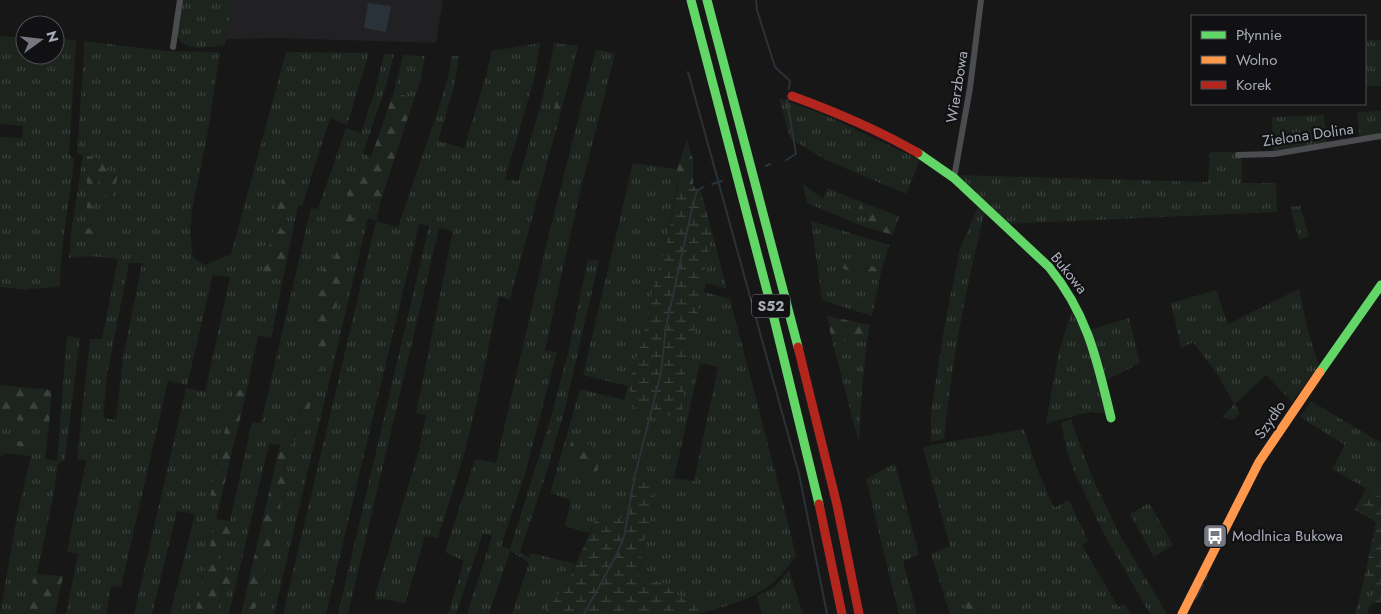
<svg xmlns="http://www.w3.org/2000/svg" width="1381" height="614" viewBox="0 0 1381 614" font-family="Jost,sans-serif">
<defs>
<pattern id="grass-tufts" width="24" height="20" patternUnits="userSpaceOnUse" patternTransform="scale(1.25)"><rect width="24" height="20" fill="#1d241e"/><path d="M3 7l-1-3M5 7V3M7 7l1-3M15 17l-1-3M17 17v-4M19 17l1-3" fill="none" stroke="#3b413d"/></pattern>
<pattern id="forest-firs" width="22" height="20" patternUnits="userSpaceOnUse" patternTransform="scale(1.25)"><rect width="22" height="20" fill="#1d241e"/><path d="M5 1l3.5 6h-7zM16 11l3.5 6h-7z" fill="#3b413d"/></pattern>
<pattern id="wetland-marsh" width="20" height="14" patternUnits="userSpaceOnUse" patternTransform="scale(1.25)"><rect width="20" height="14" fill="#1d241e"/><path d="M1 5h8M5 5V1M11 12h8M15 12V8" fill="none" stroke="#3b413d"/></pattern>
</defs>
<rect width="100%" height="100%" fill="#171717"/>
<path fill="#212123" d="M232 0H443L436 43 276 38 226 39Z"/>
<path fill="url(#grass-tufts)" fill-rule="evenodd" d="M181 0H232L225 45C209 47 179 54 177 32 175 22 180 10 181 0Z
M0 36 25 38V55H55V39L76 40 69 154 74 160C70 203 60 244 60 287L28 289V290L0 287V137L22 138 23 126 0 124Z
M1367 40H1381V86H1365Z
M85 41 166 51 220 52 208 131 192 210 190 233 193 258 205 265 231 254 286 52 369 53 347 125 330 118 302 206 298 205 292 235 281 229 293 176H283L273 218 275 226 265 259 277 264H286L271 338 258 336 247 389 234 390 210 494 221 498 195 614H170L195 514 177 511 152 614H134L186 388 205 392 230 277 213 275 187 385 168 381 121 587 111 586 106 614H66L78 554 67 552 74 516 86 464 85 460 77 459 90 339H102L118 259 90 256 69 258 72 226 83 156 77 153ZM106 170 111 204 105 203 106 182 98 181 87 209 88 191ZM129 263H142L123 358 116 420 103 418 107 375Z
M540 43 535 76 505 179 518 181C531 136 547 90 554 43L578 46 570 78 560 81 559 93 548 126 556 130 510 299 499 296 477 403 463 458 438 538 425 536 405 604 385 599 376 600 375 595 419 450 426 415 416 413 453 231 439 228 348 614H338L429 226 419 224 326 614H283L376 221 368 218 274 614H254L287 477 283 471 293 439 303 441 307 430 311 397 305 395 293 438 285 432 280 445 269 444 237 580 233 571 217 569 216 558 221 554 223 541 239 531 232 528 230 521 252 422 261 423 311 208 318 209 346 128 361 133 374 94 384 54H394L386 86 363 153 368 156 333 263 326 262 320 323 311 365 346 265 345 255 358 202 381 200 376 221 398 227 439 107 448 77 452 56H459L454 87 438 141 464 148 485 79 492 51Z
M596 49 615 54 580 192 545 350 557 352 525 474 501 546 510 549 550 421 568 353 588 259 599 261 566 404 548 468 520 552 529 558 531 553 575 564 570 577 558 595 543 614H512L529 562 510 551 489 614H467L492 536 483 533 456 614H448L464 561 445 552 475 459 496 463 546 246Z
M403 55 425 56 421 79 414 99 394 92Z
M779 98 825 115 920 160 906 194 826 160 790 138Z
M1381 111V133L1360 138 1357 112Z
M1324 115 1327 143 1273 151 1272 117Z
M1210 152H1236V157L1242 158V183H1276L1277 212 1007 224 957 175 1208 182Z
M633 163 677 169 679 177 665 251 655 278 644 332 628 386 583 375Z
M803 184 823 199 827 188 861 202 858 212 868 217 865 227 807 203Z
M979 204 986 209C966 283 952 363 944 439L931 442V412L945 323 960 249Z
M1300 206 1309 236 1299 240 1290 207Z
M811 221 889 245 882 269 834 256 838 267 879 281 872 316 822 300Z
M712 232 727 289 706 283 704 292 730 299 780 491 796 556C790 563 785 571 779 577 763 594 738 603 716 609L710 605 684 599 669 589V585L639 575 643 544 652 512 626 518 597 517 589 533 565 526 571 500 550 493 580 389 624 400 627 390 635 393 680 417 683 406 687 351 694 331ZM700 363 718 367 694 481 674 478Z
M1299 289 1309 335 1319 366 1292 402 1266 375 1235 404 1240 414 1233 420 1222 417 1234 404 1219 377 1193 342 1181 348 1171 303 1216 290 1228 324Z
M1072 311 1082 323 1108 414 1091 412 1046 423 1059 351Z
M1129 318 1140 363 1103 382 1090 330Z
M67 336 80 338 65 460 58 464 53 498 37 574H34L30 609 36 614H0L17 516 31 456 5 453 0 457V417L49 424 45 459 57 461Z
M832 340 867 341 862 389 859 443Z
M1311 401 1381 443V497L1332 469 1345 445 1300 417Z
M1071 420 1092 477 1116 526 1115 527 1167 614H1150L1104 534 1075 473 1067 452 1061 422Z
M1024 429 1038 471 1054 508 1069 500 1088 541 1082 545 1118 607 1124 604 1130 614H983L973 584 962 593 969 614H950L931 554 950 546 923 448 937 444Z
M895 463 919 555 903 561 917 614H899L866 479Z
M1149 503 1173 545 1154 557 1130 514Z
M789 570 803 614H762L757 596 775 587Z
M1372 580 1373 604 1369 606 1368 614H1355L1363 584Z
M224 583 236 584 229 614H217Z"/>
<path fill="url(#forest-firs)" d="M570 78 556 130 548 126 559 93 560 80Z
M394 92 414 99 381 200 358 202 345 255 346 265 319 372 311 365 320 323 311 315 325 262 333 263 352 200 347 197 353 175 363 172 368 156 371 157Z
M687 140 693 160V186H678L679 177 677 169Z
M87 156 105 160 107 170 118 174 111 204 105 203 106 182 98 181 92 208 87 209Z
M283 176H293L281 229 292 235 286 264H277L273 273 265 274V259L275 226 273 218Z
M861 202 899 216 893 235 865 227 868 217 858 212Z
M83 228 103 230 102 236 98 239 96 252 90 253 91 239 83 238Z
M834 256 882 269 879 281 838 267Z
M827 316 870 325 867 341 832 340Z
M0 385 52 390 49 424 0 417Z
M247 389 221 498 210 495 234 390Z
M305 395 311 397 307 430 303 442 293 440 283 470 287 477 254 614H241L280 445 285 432 294 437Z
M19 441 41 443V451L23 452 17 445Z
M571 441 599 447 597 479 583 475 581 469 574 468 570 453Z
M216 519 230 521 233 528 240 531 235 540 223 541 221 554 216 558 217 569 233 571 237 580 236 584H223L217 614H195Z
M34 574 63 576 55 614H36L30 609Z
M973 584 983 614H969L962 593Z"/>
<path fill="url(#wetland-marsh)" d="M678 186H693L701 192 712 232 694 331 687 351 683 406 680 418 633 408 635 393 627 390 644 332 655 278 665 251Z
M632 478 656 484 652 512 643 544 639 575 669 585V589L684 599 710 605 716 609 698 614H543L558 595 570 577 597 517 626 518Z
M1366 489 1381 497V602L1373 604 1372 581 1363 584 1376 522 1355 510Z"/>
<path fill="#2a3239" d="M368 3 391 6 386 32 364 28Z"/>
<g fill="none" stroke-linecap="round" stroke-linejoin="round">
<path stroke="#2a3239" stroke-width="2" d="M756 0 757 10 775 67 790 81 789 89
M688 72 799 474 827 614
M786 160 796 154 787 100
M766 166 770 164
M712 184 722 181
M1206 579 1207 576
M1196 598 1203 585
M584 614 616 556 624 537 635 475 661 373 666 327 693 204 697 191 703 187"/>
<path stroke="#4b4c50" stroke-width="6" d="M173 47 180 0
M1238 155 1274 154 1381 136
M954 178 970 88 981 0"/>
<path stroke="#63d668" stroke-width="9" d="M691 0 771 306 819 504
M707 0 798 347
M918 153 954 178 1049 267C1088 315 1097 360 1111 418
M1320 372 1381 285"/>
<path stroke="#ff974d" stroke-width="9" d="M1182 614 1259 462 1320 372"/>
<path stroke="#b3261e" stroke-width="9" d="M792 96C836 112 878 130 918 153
M798 347 837 505 859 614
M819 504 842 614"/>
</g>
<defs>
<symbol id="bus-square" viewBox="-11 -11 22 22"><rect x="-9" y="-9" width="18" height="18" rx="4" fill="#757880" stroke="#111113"/><path d="M-5-6H5V4H4V6H2V4H-2V6H-4V4H-5ZM-3.5-4V0h7V-4ZM-3.5 1.2v1.5H-2V1.2ZM2 1.2v1.5H3.5V1.2Z" fill="#fff"/></symbol>
</defs>
<g fill-rule="evenodd">
<use href="#bus-square" x="1201" y="522" width="28" height="28"/>
</g>
<g text-anchor="middle" dominant-baseline="central" stroke-width="4.5" stroke-linejoin="round" paint-order="stroke">
<rect fill="#111113" stroke="#7b7e86" stroke-width="1" x="752" y="294.5" width="38" height="23" rx="4"/>
<g font-size="14" font-weight="bold" fill="#a8adb8">
<text x="771" y="306">S52</text>
</g>
<g font-size="15" fill="#a8adb8" stroke="#111113">
<text transform="translate(957 87) rotate(-81)">Wierzbowa</text>
<text transform="translate(1308 135) rotate(-8)">Zielona Dolina</text>
<text transform="translate(1069 273) rotate(51)">Bukowa</text>
<text transform="translate(1270 420) rotate(-56)">Szydło</text>
</g>
<g font-size="15" fill="#a8adb8" stroke="#111113" text-anchor="start">
<text x="1232" y="536">Modlnica Bukowa</text>
</g>
</g>
<rect x="1191" y="15" width="175" height="90" fill="#111113" stroke="#4d4f55"/>
<rect x="1201" y="31" width="25" height="8" fill="#63d668" stroke="#4d4f55"/>
<text x="1236" y="40" font-size="15" fill="#a8adb8">Płynnie</text>
<rect x="1201" y="56" width="25" height="8" fill="#ff974d" stroke="#4d4f55"/>
<text x="1236" y="65" font-size="15" fill="#a8adb8">Wolno</text>
<rect x="1201" y="81" width="25" height="8" fill="#b3261e" stroke="#4d4f55"/>
<text x="1236" y="90" font-size="15" fill="#a8adb8">Korek</text>
<g transform="translate(40 40) rotate(75)"><circle r="24" fill="#111113" stroke="#4d4f55"/>
<path d="M0-4L9 19L0 12L-9 19Z" fill="#757880"/>
<text y="-8" font-size="14" font-weight="bold" text-anchor="middle" fill="#a8adb8">N</text>
</g>
</svg>
